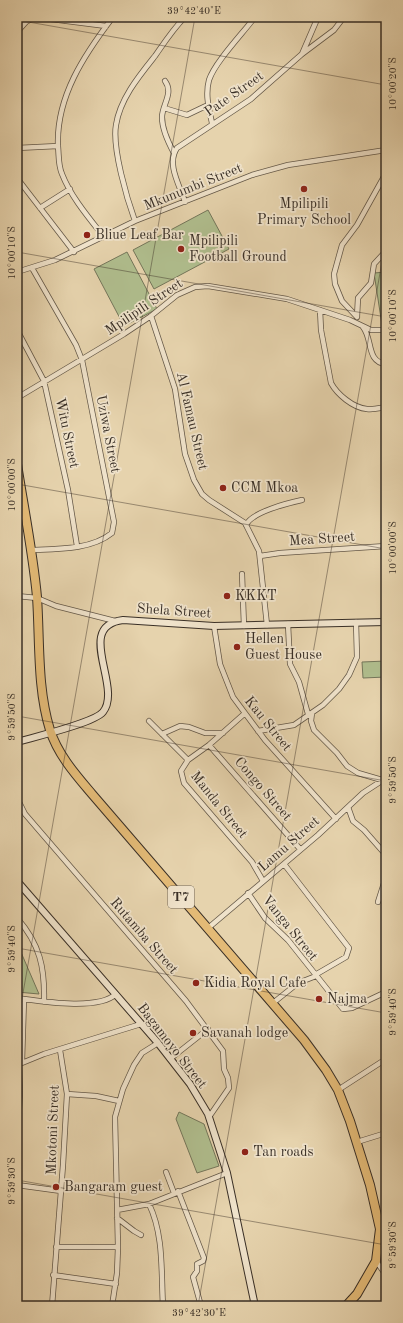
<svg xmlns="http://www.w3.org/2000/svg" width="403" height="1323" viewBox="0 0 403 1323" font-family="'Old Standard TT',serif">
<rect width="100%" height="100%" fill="#e6d3ad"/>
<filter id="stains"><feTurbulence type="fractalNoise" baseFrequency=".005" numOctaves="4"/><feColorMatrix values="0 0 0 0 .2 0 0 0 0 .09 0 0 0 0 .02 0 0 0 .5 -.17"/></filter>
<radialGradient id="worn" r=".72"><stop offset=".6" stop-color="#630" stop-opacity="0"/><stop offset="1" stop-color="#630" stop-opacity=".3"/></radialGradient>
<path fill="#b0be8e" stroke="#74765a" d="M208 210 229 249 154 289 133 250Z
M127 252 157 309 124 326 94 269Z
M386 272V325H382L374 273Z
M386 661V677L363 678 362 662Z
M17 943 39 994 17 992Z
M179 1112 204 1124 219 1166 197 1173 176 1119Z"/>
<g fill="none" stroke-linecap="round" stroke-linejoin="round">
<defs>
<path id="street" d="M17 32 26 22 35 17 106 26
M302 54 318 17
M165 81C174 93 162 105 162 117 162 129 168 142 174 153
M164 108 187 115 208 105
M212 123C209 109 205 95 209 80 215 62 243 33 255 17
M17 148 58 146
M17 178 74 252
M185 202C180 186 166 164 177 148L251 99 302 54 334 30 344 17
M40 208 70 189
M135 221C127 199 112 148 116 125 120 99 139 76 155 56 164 43 173 29 185 17
M104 237C89 218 71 197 62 174 58 165 59 156 58 146 56 97 84 55 113 17
M17 272 55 260 135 221 252 175 288 165 386 150
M320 310 321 330 331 383C337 394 353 408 367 409 373 410 380 408 386 407
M151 316 175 389 185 454 194 480 202 494 209 500 245 523 259 551 267 625
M357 317 342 301 335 284 334 274 342 245 357 225 386 173
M357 317 358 298 371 283 374 264 386 251
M363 327C373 339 366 362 386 364
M17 330 44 381 68 490 77 546
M17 398 124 334 151 316 177 295 195 287 208 286 287 299 350 320 371 330H386
M246 525C252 512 288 503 302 500
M31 550C57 549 91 550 112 533L114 522 82 360 76 345 32 268
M260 556 280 553 386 546
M242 574 244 626
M17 596 37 598 56 606 115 621
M288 624 290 664 299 682 308 714
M214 626 220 664 233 697 265 740 336 819
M312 713 311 721 314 730 337 753 347 766 358 773 382 780
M244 714 209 745 188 760 181 771 184 783 252 862 263 881
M149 721 188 760
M258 731 294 725 323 705 339 689 349 675 357 657 356 622
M162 734 180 726 189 727 205 733H223
M209 745 300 849
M17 798 25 814 186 1001 223 1051 224 1069 228 1078 229 1088 209 1117
M348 807 353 821 364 830 386 855
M284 864 349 948 346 957 315 975
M248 893 265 918 288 940 343 1009 352 1008 386 992
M378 902 386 877
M17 918C40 944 45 968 44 1002
M207 929 318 835 363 793 386 778
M17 998C40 1001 98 1011 116 994
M273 1003 298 983 316 976
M170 1059 208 1029
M22 1062 24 999
M17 1065 44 1054 141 1024
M338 1090 386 1059
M67 1094 96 1096 119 1101
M357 1142 386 1133
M17 1144 20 1092 19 1065
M166 1172 174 1193
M17 1185 61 1191
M178 1191 204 1258 203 1261 197 1264V1271L193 1277 201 1306
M149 1204C164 1235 161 1272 163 1306
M117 1210 149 1204 227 1173
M117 1218 134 1231 141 1235
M56 1247H118
M379 1250 386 1249
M376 1261 386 1275
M53 1275 116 1284
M52 1306 63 1165 67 1094 60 1050
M112 1306 117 1273 118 1247 115 1117 123 1089 134 1065 142 1053 158 1043"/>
<path id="secondary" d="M17 742C34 737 94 723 103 712 123 687 74 626 123 620L214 626 386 622
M17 881 158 1043 190 1084 208 1114 227 1173 255 1306"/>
<path id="highway" d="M17 464C24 509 33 553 37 597 40 641 37 688 50 730 58 755 76 775 92 794L304 1040 326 1070 338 1090 350 1121 370 1185 380 1229 376 1261 357 1294 346 1306"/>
</defs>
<use href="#street" stroke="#645848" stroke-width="6"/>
<use href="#secondary" stroke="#392f26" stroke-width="8"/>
<use href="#highway" stroke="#392f26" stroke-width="10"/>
<use href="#street" stroke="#efe2ca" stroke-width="4.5"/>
<use href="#secondary" stroke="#efe2ca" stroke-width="6"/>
<use href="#highway" stroke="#e3ba76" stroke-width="8"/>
</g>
<path fill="none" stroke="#392f26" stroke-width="1" stroke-opacity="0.45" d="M17 20 386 85M17 252 386 317M17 484 386 549M17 716 386 781M17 948 386 1013M17 1027 195 17M17 1180 386 1245M198 1306 386 239"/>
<g fill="#8f2418" stroke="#efe2ca" stroke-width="1.5">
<circle cx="304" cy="189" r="4"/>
<circle cx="87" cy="235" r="4"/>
<circle cx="181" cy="249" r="4"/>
<circle cx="223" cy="488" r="4"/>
<circle cx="227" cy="596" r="4"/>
<circle cx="237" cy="647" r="4"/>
<circle cx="196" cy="983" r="4"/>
<circle cx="319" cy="999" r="4"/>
<circle cx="193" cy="1033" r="4"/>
<circle cx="245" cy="1152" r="4"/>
<circle cx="56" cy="1187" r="4"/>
</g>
<g text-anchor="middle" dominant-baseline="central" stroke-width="3.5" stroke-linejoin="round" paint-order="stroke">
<rect fill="#efe2ca" stroke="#706557" stroke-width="1" x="168" y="886" width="26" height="22" rx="3"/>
<g font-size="13" font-weight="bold" fill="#392f26">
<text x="181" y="897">T7</text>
</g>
<g font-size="14" fill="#392f26" stroke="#efe2ca">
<text transform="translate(234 94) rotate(-35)">Pate Street</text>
<text transform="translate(193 187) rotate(-22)">Mkunumbi Street</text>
<text transform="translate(144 307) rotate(-34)">Mpilipili Street</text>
<text transform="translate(192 421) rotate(77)">Al Famau Street</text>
<text transform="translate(67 433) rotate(78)">Witu Street</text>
<text transform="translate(108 434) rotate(79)">Uziwa Street</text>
<text transform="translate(322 539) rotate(-4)">Mea Street</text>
<text transform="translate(174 611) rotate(4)">Shela Street</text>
<text transform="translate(268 724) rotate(51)">Kau Street</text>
<text transform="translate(263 789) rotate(49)">Congo Street</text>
<text transform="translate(219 805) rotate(51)">Manda Street</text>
<text transform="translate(289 844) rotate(-41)">Lamu Street</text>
<text transform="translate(290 928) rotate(51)">Vanga Street</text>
<text transform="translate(144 936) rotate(49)">Rutamba Street</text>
<text transform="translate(172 1046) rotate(52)">Bagamoyo Street</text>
<text transform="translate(53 1130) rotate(-88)">Mkotoni Street</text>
</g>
<g font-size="14" fill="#392f26" stroke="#efe2ca" text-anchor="start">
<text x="304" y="204" text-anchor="middle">Mpilipili<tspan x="304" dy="16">Primary School</tspan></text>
<text x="95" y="235">Bliue Leaf Bar</text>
<text x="189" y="241">Mpilipili<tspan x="189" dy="16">Football Ground</tspan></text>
<text x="231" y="488">CCM Mkoa</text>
<text x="235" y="596">KKKT</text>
<text x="245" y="639">Hellen<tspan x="245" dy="16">Guest House</tspan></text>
<text x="204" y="983">Kidia Royal Cafe</text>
<text x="327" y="999">Najma</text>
<text x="201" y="1033">Savanah lodge</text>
<text x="253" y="1152">Tan roads</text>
<text x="64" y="1187">Bangaram guest</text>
</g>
</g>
<rect width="403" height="1323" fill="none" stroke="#e6d3ad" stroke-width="44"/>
<rect x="22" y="22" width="359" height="1279" fill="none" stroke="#392f26" stroke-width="1.5"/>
<g font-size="10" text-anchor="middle" fill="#392f26">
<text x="194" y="14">39°42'40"E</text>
<text transform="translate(392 84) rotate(-90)" y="4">10°00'20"S</text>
<text transform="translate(11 253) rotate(-90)" y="4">10°00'10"S</text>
<text transform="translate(392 316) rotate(-90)" y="4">10°00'10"S</text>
<text transform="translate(11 485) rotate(-90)" y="4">10°00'00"S</text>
<text transform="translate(392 548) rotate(-90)" y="4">10°00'00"S</text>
<text transform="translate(11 717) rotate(-90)" y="4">9°59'50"S</text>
<text transform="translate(392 780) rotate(-90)" y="4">9°59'50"S</text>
<text transform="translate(11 949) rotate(-90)" y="4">9°59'40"S</text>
<text transform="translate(392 1012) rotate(-90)" y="4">9°59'40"S</text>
<text transform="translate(11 1181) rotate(-90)" y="4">9°59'30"S</text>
<text transform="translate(392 1245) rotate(-90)" y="4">9°59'30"S</text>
<text x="199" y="1316">39°42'30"E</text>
</g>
<rect width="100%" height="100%" filter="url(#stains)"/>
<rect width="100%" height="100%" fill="url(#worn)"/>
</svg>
